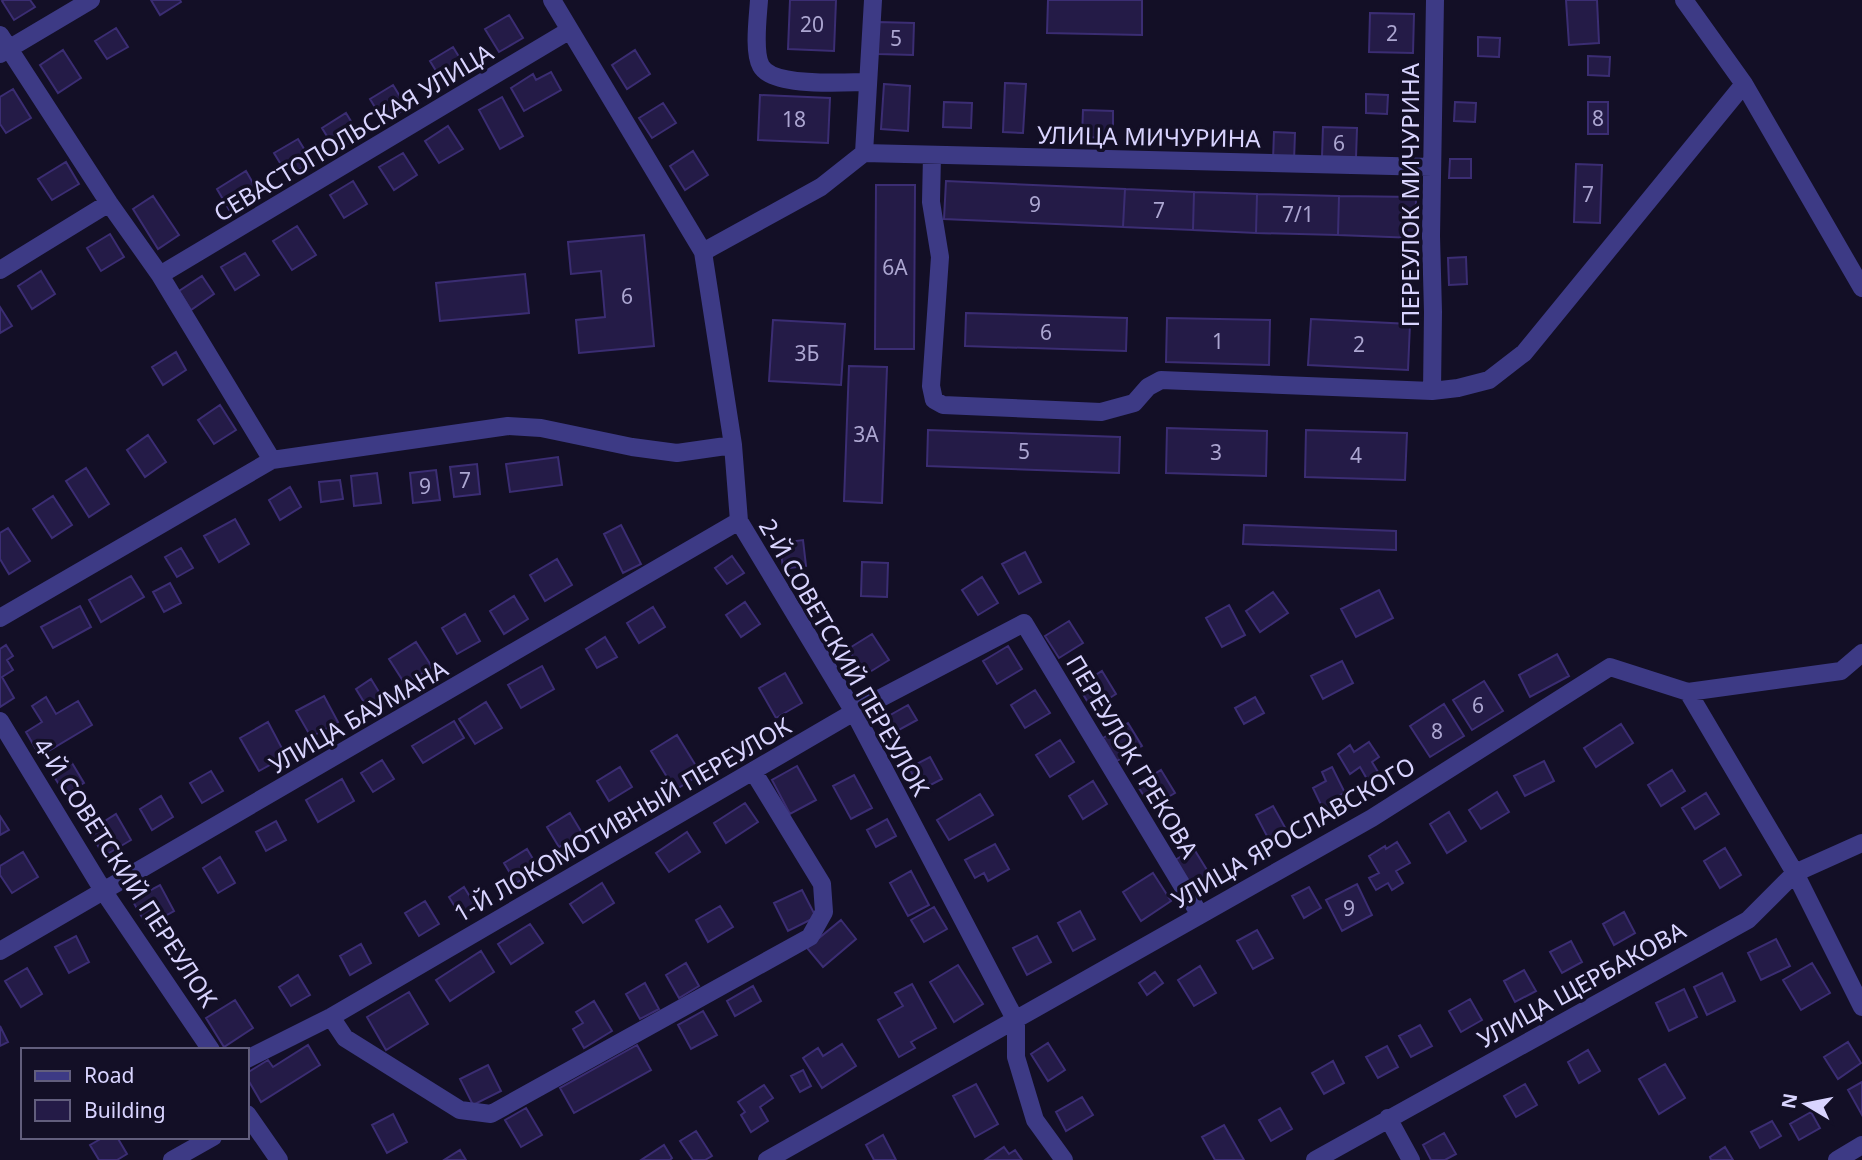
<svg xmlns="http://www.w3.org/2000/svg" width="1862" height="1160" viewBox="0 0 1862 1160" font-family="'Noto Sans',sans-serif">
<rect width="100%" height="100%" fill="#130f26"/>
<path fill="#241b47" stroke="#3b2d73" stroke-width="2" d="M4 0H30L35 7 14 20 2 1Z
M151 0H180L181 2 160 15Z
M790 0H836L834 51 788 49Z
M1048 0H1142V35L1047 33Z
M1566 0H1597L1599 43 1569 45Z
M1370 13 1414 14 1413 53 1369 52Z
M509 15 523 38 499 52 485 29Z
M878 22 914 23 913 55 878 54Z
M116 28 128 47 107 59 95 41Z
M1478 37 1500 38 1499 57 1478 56Z
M453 47 467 70 444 84 430 61Z
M63 50 81 78 58 93 40 65Z
M635 50 650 74 627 89 612 65Z
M1588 56 1610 57 1609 76 1588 75Z
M551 72 561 90 524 111 511 88 533 74 536 80Z
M1005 83 1026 84 1023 133 1003 132Z
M884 84 910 86 908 131 881 129Z
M393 85 407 108 384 122 370 99Z
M13 89 31 118 6 133 0 124V97Z
M1366 94 1388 95 1387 114 1366 113Z
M760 95 830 98 828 143 758 140Z
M502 97 523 136 500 149 479 110Z
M944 102 972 103 971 128 943 127Z
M1455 102 1476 103 1475 122 1454 121Z
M1588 102H1608V134H1588Z
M663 103 676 123 652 138 639 118Z
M1083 110 1113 111V138L1082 137Z
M346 113 360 136 336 151 322 128Z
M448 126 463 149 439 163 425 141Z
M1323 127 1357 128 1356 158 1322 157Z
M1274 132 1295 133 1294 161 1273 160Z
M298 139 312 162 288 176 274 153Z
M693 151 708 175 685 190 670 166Z
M403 153 417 175 394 190 379 167Z
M1450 159H1471V178H1449Z
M66 162 79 184 52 200 38 179Z
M1576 164 1602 165 1600 223 1574 222Z
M246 171 260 195 231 213 217 189Z
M353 181 367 204 344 218 330 195Z
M946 181 1125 189 1123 227 944 219Z
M876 185H915L914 349H875Z
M1125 189 1194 192 1193 230 1123 227Z
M1194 192 1257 194 1256 233 1193 230Z
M1257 194 1339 196 1338 235 1256 233Z
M153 196 179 235 158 249 133 209Z
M1339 196 1416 197 1415 238 1338 235Z
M297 226 316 255 292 270 273 241Z
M110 234 124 257 101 271 87 248Z
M644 235 654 346 579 353 576 320 605 317 601 271 571 274 568 242Z
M245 253 259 275 235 290 221 267Z
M1466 257 1467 284 1449 285 1448 258Z
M41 271 55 294 32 309 18 286Z
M525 274 529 313 440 321 436 283Z
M202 276 214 294 191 310 179 291Z
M0 307 12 326 0 333Z
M966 313 1127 318 1126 351 965 346Z
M1167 318 1270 320 1269 365 1166 362Z
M1311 319 1410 324 1408 370 1308 365Z
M773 320 845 324 841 385 769 381Z
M176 352 186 370 163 385 152 367Z
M849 366 887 367 882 503 844 501Z
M220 405 236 430 214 444 198 420Z
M1167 428 1267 431 1266 476 1166 473Z
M928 430 1120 437 1119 473 927 466Z
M1306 430 1407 433 1405 480 1305 477Z
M148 435 166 462 145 477 127 450Z
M558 457 562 485 510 492 506 464Z
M477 464 480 494 454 497 450 467Z
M86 468 109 504 89 517 66 481Z
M436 470 440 500 413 503 410 473Z
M377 473 381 503 354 506 351 476Z
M340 480 343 499 321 502 319 482Z
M290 487 301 507 280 520 269 500Z
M53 496 72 525 52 538 33 509Z
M235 519 249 544 219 562 204 536Z
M621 525 641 564 623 573 604 534Z
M1244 525 1396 531V550L1243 544Z
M8 528 30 561 9 574 0 559V533Z
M803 540 806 566 783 569 780 543Z
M181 548 193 568 177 577 165 557Z
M1025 552 1041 582 1019 594 1002 564Z
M732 556 744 573 727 584 715 568Z
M557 559 572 585 545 601 530 575Z
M862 562 888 563 887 597 861 596Z
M131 576 144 597 101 622 89 600Z
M982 577 998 603 978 615 962 590Z
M170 583 181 603 164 612 153 592Z
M1379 590 1393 618 1356 637 1341 609Z
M1273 592 1288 613 1260 632 1246 611Z
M514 596 528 619 504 634 490 611Z
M745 602 760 624 741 637 726 615Z
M1229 605 1245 635 1222 647 1206 618Z
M80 606 91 627 53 648 41 627Z
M653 607 665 627 639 643 627 623Z
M465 614 480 641 457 654 442 628Z
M1069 621 1083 643 1059 658 1045 636Z
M872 634 889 660 865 675 848 649Z
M605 637 617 657 597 668 586 649Z
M416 642 432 667 405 684 389 659Z
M6 645 13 656 7 660 13 670 2 677 14 698 0 707V649Z
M1008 646 1022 669 997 684 983 661Z
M1557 654 1569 676 1530 697 1519 675Z
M1342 661 1353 683 1323 699 1311 676Z
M542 666 554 689 521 708 508 685Z
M1102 671 1116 694 1092 709 1078 686Z
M785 673 802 703 776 718 759 688Z
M371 679 382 697 367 707 356 689Z
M1484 681 1503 711 1472 730 1453 700Z
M1035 690 1050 713 1025 728 1011 705Z
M324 696 338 722 311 737 296 711Z
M46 697 56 714 78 701 92 725 40 756 26 732 42 722 32 706Z
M1255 697 1264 713 1244 724 1235 708Z
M486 702 502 728 475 744 459 719Z
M1444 704 1464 736 1430 757 1410 726Z
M908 705 917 720 886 737 878 722Z
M454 721 464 738 423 763 412 746Z
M268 722 286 756 259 771 240 738Z
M1128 723 1142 746 1117 761 1103 738Z
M1621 724 1633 743 1596 767 1584 748Z
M677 735 701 774 675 790 651 751Z
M1060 740 1074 762 1050 777 1036 755Z
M1369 742 1379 757 1372 762 1378 772 1367 779 1360 767 1350 774 1338 754 1350 745 1354 752Z
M930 757 942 779 921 790 909 768Z
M382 760 394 779 373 792 361 773Z
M1544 761 1554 781 1525 796 1514 776Z
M72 763 84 783 65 794 53 775Z
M797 766 816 800 790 814 772 780Z
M620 767 632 787 609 801 597 781Z
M1332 767 1345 793 1338 796 1341 803 1324 811 1313 788 1326 781 1322 772Z
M1161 770 1175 793 1151 807 1137 785Z
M1672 770 1685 791 1661 806 1648 785Z
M211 771 223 791 202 803 190 783Z
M854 775 872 808 851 819 833 786Z
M342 779 354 801 318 822 306 800Z
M1093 781 1107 804 1083 819 1069 796Z
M1497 792 1509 812 1481 829 1469 810Z
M1706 793 1719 814 1695 829 1682 808Z
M980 794 993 815 949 840 937 820Z
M161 796 173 817 152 830 140 809Z
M745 803 758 822 726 843 714 823Z
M1273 806 1287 831 1269 840 1256 815Z
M1449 812 1466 841 1447 853 1430 824Z
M570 813 582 833 559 847 547 827Z
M116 814 131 840 104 856 89 831Z
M0 816 9 830 0 835Z
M887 819 896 836 876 847 867 830Z
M276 821 286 840 266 851 256 832Z
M687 832 700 852 669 872 656 853Z
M1397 842 1410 863 1396 871 1403 883 1392 890 1388 883 1376 890 1369 878 1379 873 1369 856 1385 846 1386 849Z
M995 844 1009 869 988 881 984 873 975 878 965 860Z
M1725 848 1741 875 1720 888 1704 861Z
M527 849 539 869 516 883 504 863Z
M1194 849 1210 875 1191 886 1175 860Z
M23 852 38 877 12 893 0 875V866Z
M220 857 235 883 218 893 203 868Z
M911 871 929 905 908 916 890 883Z
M1153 873 1171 901 1141 921 1123 892Z
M602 883 614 903 583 923 570 904Z
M1357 884 1372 915 1342 931 1326 900Z
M160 885 174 911 147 926 132 900Z
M464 887 475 905 460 915 449 897Z
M1309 887 1321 908 1304 918 1292 896Z
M802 890 816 917 788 931 774 903Z
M425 901 439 924 419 936 405 913Z
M720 906 733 927 708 942 696 920Z
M934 907 947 929 924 942 911 920Z
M1080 911 1095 939 1073 951 1058 923Z
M1624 912 1635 933 1614 945 1603 924Z
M841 920 856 939 823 967 807 948Z
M530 924 543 943 511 964 498 944Z
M1257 930 1273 958 1253 969 1237 941Z
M76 936 89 962 69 973 55 947Z
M1037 936 1051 962 1027 975 1013 948Z
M1776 939 1790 966 1761 980 1748 953Z
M1571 941 1582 962 1562 973 1550 952Z
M361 944 371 963 350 975 340 956Z
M481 951 494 972 450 1001 436 980Z
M686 963 699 986 679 998 666 975Z
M1812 963 1830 993 1801 1010 1783 980Z
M958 965 983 1004 954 1022 930 982Z
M1200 966 1216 993 1194 1006 1178 980Z
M27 968 42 994 21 1007 5 981Z
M1524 970 1536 991 1515 1002 1504 981Z
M1155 972 1163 983 1147 995 1139 983Z
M1722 973 1735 1001 1707 1015 1694 987Z
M298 975 310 995 291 1006 279 987Z
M645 983 659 1009 640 1019 626 994Z
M912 984 936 1028 911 1042 915 1048 899 1057 878 1020 903 1006 895 993Z
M753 986 761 1001 735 1016 727 1001Z
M1684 989 1697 1017 1669 1031 1656 1003Z
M409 992 428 1024 386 1050 367 1017Z
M1470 999 1482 1020 1461 1032 1449 1011Z
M235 1000 253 1028 224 1047 206 1018Z
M594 1001 612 1031 584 1048 573 1029 583 1023 576 1012Z
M703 1011 717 1035 691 1049 678 1025Z
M1420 1025 1432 1046 1411 1057 1399 1036Z
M0 1026 8 1042 0 1046Z
M1848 1042 1861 1063 1838 1079 1824 1057Z
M1048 1043 1065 1070 1048 1081 1031 1054Z
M842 1044 856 1066 822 1088 803 1058 818 1048 823 1056Z
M308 1045 320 1065 261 1102 247 1078V1073L268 1060 273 1067Z
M637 1045 651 1070 574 1113 560 1088Z
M1387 1046 1398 1067 1378 1078 1366 1057Z
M1588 1050 1600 1071 1579 1083 1568 1062Z
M1333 1061 1344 1083 1324 1094 1312 1073Z
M1665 1064 1685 1098 1659 1114 1639 1079Z
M488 1065 501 1091 473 1105 460 1079Z
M803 1070 811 1086 800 1092 791 1076Z
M1862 1082V1115L1848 1090Z
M976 1084 998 1124 975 1137 953 1096Z
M1525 1084 1537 1105 1516 1117 1504 1096Z
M764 1085 773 1098 760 1107 768 1121 751 1132 741 1115 745 1112 738 1102Z
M1082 1097 1093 1115 1066 1131 1056 1112Z
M526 1108 542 1135 521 1147 505 1120Z
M1280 1108 1292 1129 1271 1141 1259 1120Z
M1811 1112 1820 1128 1799 1140 1790 1124Z
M393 1114 407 1142 387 1153 372 1125Z
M1772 1121 1781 1136 1760 1148 1751 1132Z
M1224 1125 1244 1160H1215L1202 1137Z
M696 1131 712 1156 705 1160H693L680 1141Z
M1444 1133 1456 1154 1445 1160H1431L1423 1145Z
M883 1135 896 1160H874L866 1145Z
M104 1137H117L127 1154 117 1160H99L90 1145Z
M664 1145 672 1158 670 1160H641Z
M1004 1147 1009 1154 1015 1150 1022 1160H985Z
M1725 1147 1733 1160H1711L1710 1157Z
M460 1150 466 1160H444Z"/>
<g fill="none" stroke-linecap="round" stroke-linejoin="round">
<path stroke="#3d3a85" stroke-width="18" d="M552 0 703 252 733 445 739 521 854 712 1016 1021V1057L1035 1120 1064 1160
M759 0C758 17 753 52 761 66 773 88 845 82 868 82
M1684 0 1744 84 1862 288
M0 35 109 203 160 275 272 460
M0 54 91 0
M864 153 1432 167
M932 155 931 202 940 257 931 386 934 400 943 405 1101 412 1134 403 1148 387 1161 380 1432 391 1458 388 1489 380 1524 353 1744 84
M703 252 821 187 864 153 873 0
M0 270 109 203
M160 275 570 30
M1432 391 1433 312 1431 236 1435 0
M0 618 272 460 508 426 541 428 632 447 677 453 733 445
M1688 692 1795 873 1862 1007
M0 721 104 892 211 1050
M0 951 739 521
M331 1017 345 1038 460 1110 491 1114 810 937 824 912 822 884 753 771
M247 1059 331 1017 854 712 1024 623 1200 915
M247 1114 279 1160
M1388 1118 1411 1160
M172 1160 213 1137
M767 1160 1372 818 1610 667 1688 692 1841 671 1862 653
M1315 1160 1748 920 1795 873 1862 843
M1837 1160 1862 1145"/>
</g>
<g text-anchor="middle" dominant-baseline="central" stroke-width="7" stroke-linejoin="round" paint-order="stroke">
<g font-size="21" fill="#aca6d1">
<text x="812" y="24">20</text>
<text x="1392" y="33">2</text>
<text x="896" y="38">5</text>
<text x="1598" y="118">8</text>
<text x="794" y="119">18</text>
<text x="1339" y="143">6</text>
<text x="1588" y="194">7</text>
<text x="1035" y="204">9</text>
<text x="1159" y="210">7</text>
<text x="1298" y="214">7/1</text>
<text x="895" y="267">6А</text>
<text x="627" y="296">6</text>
<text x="1046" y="332">6</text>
<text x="1218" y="341">1</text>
<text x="1359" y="344">2</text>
<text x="807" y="353">3Б</text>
<text x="866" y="434">3А</text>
<text x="1024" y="451">5</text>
<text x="1216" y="452">3</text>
<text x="1356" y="455">4</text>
<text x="465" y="480">7</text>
<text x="425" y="486">9</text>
<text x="1478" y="705">6</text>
<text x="1437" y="731">8</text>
<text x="1349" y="908">9</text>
</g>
<g font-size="24" fill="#d9d4ff" stroke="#130f26">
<text transform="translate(353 132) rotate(-31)">СЕВАСТОПОЛЬСКАЯ УЛИЦА</text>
<text transform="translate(1149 136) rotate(1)">УЛИЦА МИЧУРИНА</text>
<text transform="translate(1409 195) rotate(-90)">ПЕРЕУЛОК МИЧУРИНА</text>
<text transform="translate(845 657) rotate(60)">2-Й СОВЕТСКИЙ ПЕРЕУЛОК</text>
<text transform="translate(358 716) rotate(-30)">УЛИЦА БАУМАНА</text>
<text transform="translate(1133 756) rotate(59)">ПЕРЕУЛОК ГРЕКОВА</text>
<text transform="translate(622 819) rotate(-30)">1-Й ЛОКОМОТИВНЫЙ ПЕРЕУЛОК</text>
<text transform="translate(1293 832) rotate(-30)">УЛИЦА ЯРОСЛАВСКОГО</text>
<text transform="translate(126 872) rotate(57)">4-Й СОВЕТСКИЙ ПЕРЕУЛОК</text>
<text transform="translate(1581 984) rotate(-29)">УЛИЦА ЩЕРБАКОВА</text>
</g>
</g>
<rect x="21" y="1048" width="228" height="91" fill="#130f26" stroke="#625e7d" stroke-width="2"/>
<rect x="35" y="1071" width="35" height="10" fill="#3d3a85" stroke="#625e7d" stroke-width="2"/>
<text x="84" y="1083" font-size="21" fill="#d9d4ff">Road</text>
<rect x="35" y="1100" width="35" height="21" fill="#241b47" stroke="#625e7d" stroke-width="2"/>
<text x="84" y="1118" font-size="21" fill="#d9d4ff">Building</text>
<g transform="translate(1806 1104) rotate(280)" stroke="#130f26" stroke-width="5" paint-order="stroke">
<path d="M0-5L12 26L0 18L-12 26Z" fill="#d9d4ff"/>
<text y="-10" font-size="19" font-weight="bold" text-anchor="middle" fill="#d9d4ff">N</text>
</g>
</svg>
